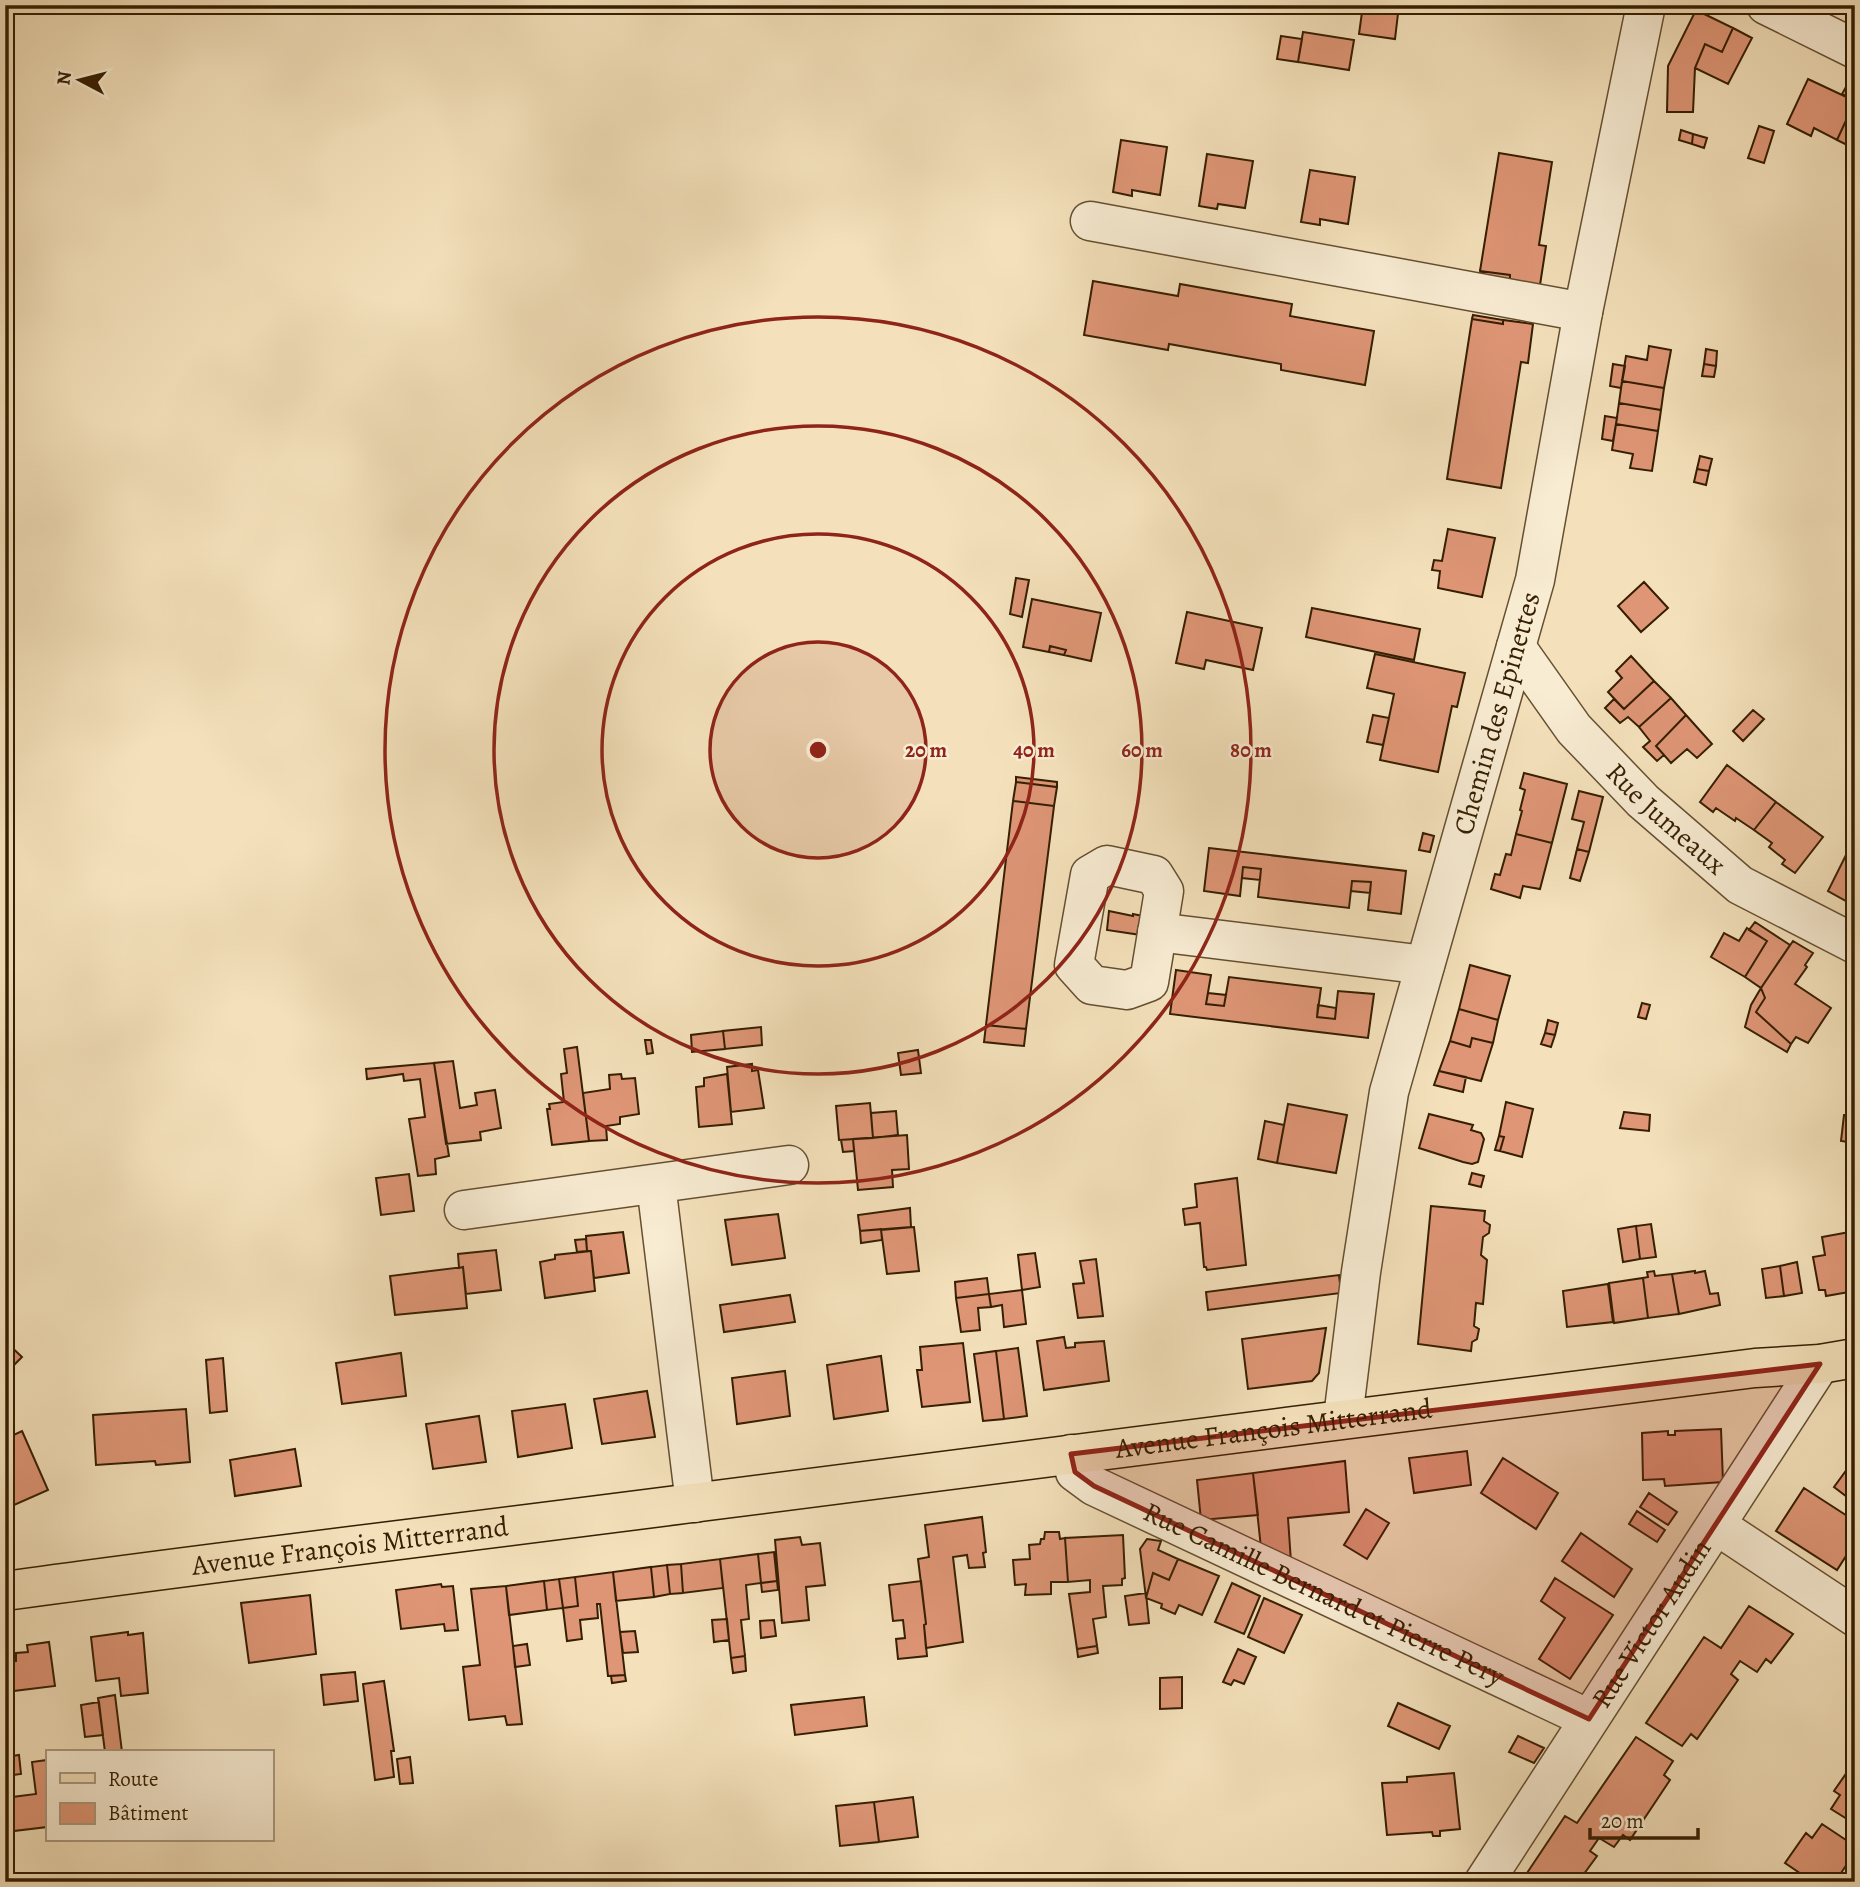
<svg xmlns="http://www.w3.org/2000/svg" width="1860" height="1887" viewBox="0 0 1860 1887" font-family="Alegreya,serif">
<rect width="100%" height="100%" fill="#f4e1bb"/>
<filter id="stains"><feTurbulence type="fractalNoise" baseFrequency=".00286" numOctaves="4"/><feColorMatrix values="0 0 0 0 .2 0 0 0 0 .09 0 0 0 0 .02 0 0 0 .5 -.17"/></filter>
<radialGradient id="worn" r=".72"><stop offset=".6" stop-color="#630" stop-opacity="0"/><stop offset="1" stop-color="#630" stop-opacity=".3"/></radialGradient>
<path fill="#df9676" stroke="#351e02" stroke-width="2" d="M1363 5H1399L1395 39 1359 34Z
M1696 10 1733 28 1722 52 1705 44 1695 68 1693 112H1667L1668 66Z
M1733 28 1752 38 1728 84 1695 68 1705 44 1722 52Z
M1303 32 1354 40 1349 70 1298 62Z
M1281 36 1302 39 1298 62 1277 59Z
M1808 79 1855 101 1837 140 1814 128 1811 136 1787 124Z
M1846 87 1855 91V101L1842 94Z
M1855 101V149L1837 140Z
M1759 126 1774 131 1764 163 1748 158Z
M1681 130 1693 134 1692 144 1679 140Z
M1693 134 1707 138 1704 148 1692 144Z
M1121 140 1167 147 1160 195 1132 190V196L1113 192Z
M1499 153 1552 162 1539 245 1546 246 1540 285 1510 280V275L1480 271Z
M1207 154 1253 161 1245 208 1218 204 1217 209 1199 206Z
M1310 170 1355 177 1348 224 1320 219V225L1301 222Z
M1480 271 1510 275V280L1480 275Z
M1093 281 1178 296 1180 284 1292 304 1290 316 1374 331 1365 385 1281 370V364L1169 344 1168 350 1084 335Z
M1473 315 1503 320V324L1472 319Z
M1472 319 1503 324V320L1533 324 1528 363 1521 362 1501 488 1447 479Z
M1649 346 1671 350 1664 388 1622 381 1626 356 1647 360Z
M1706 349 1717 351 1716 366 1704 364Z
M1613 364 1625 366 1621 388 1610 386Z
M1704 364 1716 366 1714 377 1702 376Z
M1622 381 1664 388 1661 410 1619 403Z
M1619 403 1661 410 1658 431 1616 424Z
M1605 416 1617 418 1613 441 1602 439Z
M1616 424 1658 431 1652 471 1630 468 1633 454 1612 450Z
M1700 456 1712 459 1709 471 1697 469Z
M1697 469 1709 471 1706 485 1694 482Z
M1448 529 1495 538 1482 597 1438 588 1440 571 1432 570 1434 560 1442 561Z
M1016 578 1029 580 1022 617 1010 614Z
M1644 582 1668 608 1641 632 1618 606Z
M1032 599 1101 613 1091 661 1064 655 1066 650 1050 646 1049 652 1023 647Z
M1312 608 1420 629 1414 660 1306 637Z
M1187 612 1262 628 1253 670 1206 660 1204 669 1176 663Z
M1050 646 1066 650 1064 655 1049 652Z
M1375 654 1465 673 1457 707 1452 706 1438 772 1380 760 1394 694 1367 688Z
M1631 656 1654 681 1624 709 1608 692 1622 678 1616 671Z
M1654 681 1671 698 1639 727 1628 717 1620 723 1605 708 1614 699 1624 709Z
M1671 698 1686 715 1656 746 1664 755 1657 761 1643 747 1650 741 1639 727Z
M1753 710 1764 719 1743 741 1733 731Z
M1373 715 1389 718 1383 745 1367 742Z
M1686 715 1712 744 1697 758 1687 749 1671 763 1656 746Z
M1727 765 1776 802 1754 830 1736 818 1735 821 1716 808 1713 812 1700 802Z
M1524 773 1567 784 1552 843 1516 834 1522 811 1520 810 1525 790 1520 788Z
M1016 777 1057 782V787L1016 782Z
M1016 782 1057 787 1054 806 1013 801Z
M1579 791 1603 797 1589 852 1577 849 1584 822 1572 819Z
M1013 801 1054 806 1026 1029 986 1025Z
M1776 802 1823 837 1795 873 1782 864 1785 860 1769 847 1772 843 1754 830Z
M1423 833 1434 836 1430 852 1419 850Z
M1516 834 1552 843 1540 889 1523 886 1520 898 1491 889 1495 874 1500 875 1506 854 1511 855Z
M1852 843 1855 845V906L1828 891Z
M1209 848 1406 871 1401 914 1368 910 1371 882 1352 881 1349 908 1258 897 1261 869 1243 867 1240 896 1204 891Z
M1577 849 1589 852 1580 881 1570 878Z
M1243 867 1261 869 1260 880 1242 878Z
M1352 881 1371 882 1370 893 1351 891Z
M1109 911 1133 916V914L1143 916 1141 935 1107 930Z
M1755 922 1790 945 1761 988 1745 977 1767 941 1749 930Z
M1747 928 1767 941 1745 977 1711 957 1724 933 1739 941Z
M1793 941 1813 953 1805 965 1807 967 1795 984 1831 1008 1808 1043 1796 1037 1791 1044 1756 1012 1765 998 1761 988Z
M1470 965 1510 976 1498 1020 1459 1009Z
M1176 970 1211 975 1206 1004 1224 1006 1229 977 1321 988 1317 1017 1335 1019 1338 991 1374 994 1368 1038 1170 1014Z
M1761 988 1765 998 1756 1012 1791 1044 1787 1052 1745 1027 1751 1005Z
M1208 993 1226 995 1224 1006 1206 1004Z
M1642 1003 1650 1005 1646 1019 1638 1017Z
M1318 1005 1336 1008 1335 1019 1317 1017Z
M1459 1009 1498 1020 1493 1043 1472 1038 1470 1047 1450 1041Z
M1548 1020 1558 1023 1555 1035 1545 1033Z
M986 1025 1026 1029 1024 1046 984 1042Z
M761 1027 762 1045 725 1049 723 1031Z
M723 1031 725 1049 692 1052 691 1035Z
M1545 1033 1555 1035 1551 1047 1541 1044Z
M1472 1038 1493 1043 1481 1081 1439 1071 1450 1041 1470 1047Z
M645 1040H651L653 1053 647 1054Z
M577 1047 589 1141 552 1145 547 1109H550L549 1104 564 1102 561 1074 567 1073 564 1049Z
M918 1050 921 1073 901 1075 898 1053Z
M453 1061 460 1108 477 1105 475 1093 495 1090 501 1128 480 1132 481 1140 446 1144 434 1063Z
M434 1063 449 1156 435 1159 436 1174 418 1176 409 1119 425 1117 420 1079 404 1081 403 1074 367 1079 366 1069Z
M752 1064V1071L758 1070 764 1108 731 1112 727 1067Z
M1439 1071 1466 1077 1463 1092 1434 1085Z
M621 1074 622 1079 635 1078 639 1114 620 1117V1124L606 1126 607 1140 589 1141 583 1093 610 1089 609 1075Z
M727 1074 732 1124 699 1127 696 1087 704 1086V1078Z
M1506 1102 1533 1109 1522 1157 1500 1151 1504 1137 1499 1136Z
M870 1103 873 1138 839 1140 836 1106Z
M1288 1104 1347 1115 1336 1173 1277 1163Z
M896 1111 898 1135 873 1138 871 1113Z
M1624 1112 1650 1115 1649 1131 1620 1128Z
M1429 1114 1473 1125 1471 1130 1481 1133 1484 1139 1478 1162 1472 1164 1463 1162 1419 1148Z
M1844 1115 1855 1116V1143L1841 1141Z
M1265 1121 1284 1125 1277 1163 1258 1159Z
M907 1135 909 1169 892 1170 893 1187 858 1190 853 1139Z
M1499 1136 1504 1137 1500 1151 1495 1150Z
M853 1139 854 1151 843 1152 841 1140Z
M1472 1173 1484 1176 1481 1187 1469 1184Z
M409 1174 414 1211 381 1215 376 1178Z
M1237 1178 1246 1265 1207 1270 1206 1267H1204L1200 1223 1185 1225 1183 1209 1197 1207 1195 1184Z
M1431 1206 1485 1211 1484 1221 1490 1225 1489 1233 1483 1237 1481 1255 1487 1260 1483 1304 1476 1303 1474 1326 1479 1329 1477 1339 1472 1342 1471 1351 1418 1344Z
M910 1208 911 1227 860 1231 858 1215Z
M778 1214 785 1258 732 1265 725 1220Z
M1651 1224 1656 1257 1640 1259 1636 1226Z
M1636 1226 1640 1259 1623 1262 1618 1229Z
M914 1227 919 1271 887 1274 881 1230Z
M881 1229 882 1240 861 1243 860 1231Z
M1855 1231V1291L1826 1296 1825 1290H1819L1813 1257 1825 1255 1822 1237Z
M623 1232 629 1273 594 1278 591 1251H587L586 1236Z
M586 1239 587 1251 577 1252 575 1240Z
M496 1250 501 1290 466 1294 463 1267 459 1268 458 1254Z
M591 1251 595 1291 545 1298 540 1262 555 1259V1255Z
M1035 1253 1040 1287 1022 1290 1018 1255Z
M1096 1259 1103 1316 1078 1318 1073 1284 1084 1283 1080 1261Z
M1797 1262 1802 1293 1784 1296 1780 1266Z
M1780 1266 1784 1296 1766 1298 1762 1269Z
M463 1267 467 1308 395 1315 390 1276Z
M1654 1271 1655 1276 1672 1274 1679 1314 1648 1318 1643 1278 1648 1277 1647 1272Z
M1695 1271V1273L1705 1271 1710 1294 1718 1293 1720 1305 1679 1314 1672 1274Z
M1339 1275 1341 1293 1208 1310 1206 1292Z
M987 1278 989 1294 956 1298 955 1282Z
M1643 1278 1648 1318 1614 1323 1609 1283Z
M1608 1284 1613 1322 1567 1327 1563 1291Z
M1022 1290 1026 1324 1004 1327 1002 1305 991 1307 989 1294Z
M989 1294 991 1307 978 1308 980 1330 961 1332 956 1298Z
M790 1295 795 1322 724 1332 720 1305Z
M1326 1328 1319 1373 1312 1381 1248 1389 1242 1339Z
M1064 1337 1066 1348 1075 1347V1343L1104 1341 1109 1381 1044 1390 1037 1341Z
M5 1341 22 1357 5 1374Z
M963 1343 970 1402 922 1407 917 1370H922L920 1347Z
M1018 1348 1027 1416 1004 1419 996 1351Z
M996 1351 1004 1419 983 1421 974 1354Z
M401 1353 406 1396 342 1404 336 1363Z
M881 1356 888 1411 834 1419 827 1365Z
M223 1358 227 1411 210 1413 206 1360Z
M785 1371 790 1416 737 1424 732 1378Z
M647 1391 655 1437 602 1444 594 1399Z
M565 1404 572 1448 518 1457 512 1411Z
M186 1409 190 1462 156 1465 155 1461 96 1465 93 1415Z
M479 1416 486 1462 433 1469 426 1424Z
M1721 1429 1723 1482 1665 1486 1664 1479 1643 1480 1642 1433 1668 1431V1435H1675V1431Z
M22 1431 48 1490 5 1509V1439Z
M295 1449 301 1486 235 1496 230 1460Z
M1467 1451 1471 1485 1414 1493 1409 1458Z
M1503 1458 1558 1493 1536 1529 1481 1493Z
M1345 1461 1349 1512 1288 1518 1291 1562 1261 1548 1253 1473Z
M1845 1472 1855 1481V1503L1834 1487Z
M1253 1473 1258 1515 1201 1520 1197 1480Z
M1804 1488 1855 1521V1542L1837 1570 1776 1531Z
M1649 1493 1677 1512 1668 1525 1640 1507Z
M1366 1509 1389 1523 1367 1559 1344 1545Z
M1637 1511 1665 1530 1657 1542 1629 1524Z
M982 1517 986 1552 983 1553 985 1567 969 1568 967 1555 953 1557 963 1642 926 1648 924 1625 926 1624 918 1559 929 1557 925 1525Z
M1045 1532H1059L1060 1539 1065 1538 1068 1582H1051V1594L1025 1595 1026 1584 1015 1585 1013 1560 1030 1559 1029 1545 1040 1544 1041 1539H1044Z
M1581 1533 1632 1569 1614 1597 1562 1561Z
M1123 1535 1125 1578 1122 1579V1585L1103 1586 1106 1617 1093 1619 1097 1646 1077 1649 1069 1594 1090 1592V1580L1068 1582 1065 1538Z
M800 1537 802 1545 820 1543 825 1585 806 1587 809 1620 782 1623 775 1540Z
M1147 1539 1161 1541 1158 1550 1178 1559 1169 1580 1153 1573 1146 1598 1140 1549Z
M774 1552 777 1581 761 1583 758 1554Z
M758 1554 761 1583 746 1585 749 1619 741 1620 745 1656 731 1658 720 1559Z
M720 1559 723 1588 683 1593 681 1564Z
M1178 1559 1219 1576 1202 1615 1179 1605 1175 1614 1161 1608 1162 1604 1146 1598 1153 1573 1169 1580Z
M681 1564 683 1593 670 1594 667 1565Z
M667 1565 670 1594 654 1597 651 1567Z
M651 1567 654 1597 616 1601 613 1572Z
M613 1572 625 1675 608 1676 600 1604H597L598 1618 580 1620 582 1639 567 1641 563 1608 578 1606 575 1577Z
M575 1577 578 1606 563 1608 559 1579Z
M1555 1578 1613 1615 1570 1679 1539 1659 1565 1618 1541 1601Z
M559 1579 563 1608 547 1610 544 1581Z
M544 1581 547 1610 509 1615 506 1586Z
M777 1581 778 1590 762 1592 761 1583Z
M921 1581 926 1624 924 1625 927 1656 898 1659 896 1639 905 1638 903 1620 893 1621 889 1585Z
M1232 1583 1260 1596 1244 1634 1215 1622Z
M441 1584 442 1587 453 1586 458 1630 445 1631 444 1624 401 1629 396 1590Z
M506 1586 522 1724 507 1725 505 1716 469 1720 463 1667 480 1665 471 1589Z
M1146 1593 1149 1623 1129 1625 1125 1596Z
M310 1595 316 1654 249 1663 241 1603Z
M1264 1598 1302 1615 1284 1653 1248 1637Z
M1749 1606 1793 1634 1771 1663 1766 1659 1757 1672 1740 1661 1731 1674 1738 1680 1697 1739 1691 1734 1682 1746 1646 1723 1704 1637 1721 1648Z
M727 1619 729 1640 714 1642 712 1620Z
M774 1620 776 1636 761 1638 760 1621Z
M635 1631 638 1652 623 1653 620 1632Z
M128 1632V1635L143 1633 148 1693 121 1696 119 1678 96 1681 91 1637Z
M49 1642 55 1686 5 1692V1662L16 1661V1653L28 1652 27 1645Z
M527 1644 530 1665 515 1667 513 1646Z
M1097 1646 1098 1653 1078 1657 1077 1649Z
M1238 1649 1256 1657 1244 1684 1234 1680 1231 1685 1223 1682Z
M745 1656 746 1671 733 1673 731 1658Z
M355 1672 358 1701 324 1705 321 1675Z
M625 1675 626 1681 612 1683 611 1676Z
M1182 1677V1708L1160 1709V1678Z
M384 1681 394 1751H391L394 1777 375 1780 363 1684Z
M115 1695 122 1752H105L98 1698Z
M864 1697 867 1726 795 1735 791 1705Z
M99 1702 103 1735 85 1737 81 1705Z
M1398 1703 1450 1726 1439 1749 1388 1726Z
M1518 1736 1544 1748 1534 1763 1509 1752Z
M1636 1737 1673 1761 1664 1775 1670 1780 1630 1840 1623 1835 1614 1847 1599 1838 1590 1851 1597 1856 1578 1882H1521L1565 1816 1577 1823Z
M1855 1750V1824L1831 1809 1840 1795 1834 1791 1854 1762 1849 1758Z
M19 1755 21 1774 5 1776V1757Z
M410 1757 413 1783 400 1784 397 1759Z
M47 1760V1827L5 1832V1798L36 1794 32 1762Z
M1454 1773 1460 1829 1440 1831V1836H1433L1432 1832 1387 1835 1382 1783 1407 1782V1777Z
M913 1797 918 1837 879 1842 874 1802Z
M874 1802 879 1842 840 1846 836 1806Z
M1822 1824 1855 1846V1852L1835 1882H1813L1785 1863 1806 1833 1812 1838Z"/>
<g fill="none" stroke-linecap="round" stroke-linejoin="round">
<defs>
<g id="minor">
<path d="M1766 5 1855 49"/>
<path d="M1090 221 1583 312"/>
<path id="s1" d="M1516 647 1574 729 1643 801 1740 885 1855 944"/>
<path d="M1107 865 1154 875 1164 891 1149 982 1127 990 1092 985 1074 965 1090 875Z"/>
<path d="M1157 932 1425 965"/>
<path d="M656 1184 695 1503"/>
<path d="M464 1210 789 1165"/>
<path id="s2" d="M1343 1418 1361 1272 1389 1092 1535 580 1583 312 1646 5"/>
<path id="s3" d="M1071 1454 1075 1472 1094 1486 1589 1719"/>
<path d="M1716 1525 1855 1617"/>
<path id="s4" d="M1484 1882 1820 1364"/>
</g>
<g id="major">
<path id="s5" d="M5 1591C237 1559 468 1532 700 1502 1052 1458 1403 1411 1755 1368L1820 1364 1855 1358"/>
</g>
</defs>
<use href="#minor" stroke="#654f30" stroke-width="41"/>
<use href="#major" stroke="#351e02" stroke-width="41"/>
<use href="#minor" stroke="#f8ecd3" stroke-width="38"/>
<use href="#major" stroke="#f4e1bb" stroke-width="38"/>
</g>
<path fill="#8f2418" fill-opacity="0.2" stroke="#8f2418" stroke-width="5" stroke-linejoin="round" d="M1820 1364 1589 1719 1094 1486 1075 1472 1071 1454Z"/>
<circle cx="818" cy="750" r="108" fill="#8f2418" fill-opacity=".12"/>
<g fill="none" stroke="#8f2418" stroke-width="3.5">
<circle cx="818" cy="750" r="108"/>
<circle cx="818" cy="750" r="216"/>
<circle cx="818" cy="750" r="324"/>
<circle cx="818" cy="750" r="433"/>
</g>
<g text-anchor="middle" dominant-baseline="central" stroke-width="5" stroke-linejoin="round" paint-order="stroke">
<g font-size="28" fill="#351e02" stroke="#f8ecd3">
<text stroke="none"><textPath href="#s2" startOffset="723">Chemin des Epinettes</textPath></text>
<text stroke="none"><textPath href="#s1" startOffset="229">Rue Jumeaux</textPath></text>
<text stroke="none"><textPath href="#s5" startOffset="1279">Avenue François Mitterrand</textPath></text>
<text stroke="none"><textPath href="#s5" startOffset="348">Avenue François Mitterrand</textPath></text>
<text stroke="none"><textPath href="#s3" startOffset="296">Rue Camille Bernard et Pierre Pery</textPath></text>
<text stroke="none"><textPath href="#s4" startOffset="308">Rue Victor Audin</textPath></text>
</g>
</g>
<circle cx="818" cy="750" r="10" fill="#8f2418" stroke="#f8ecd3" stroke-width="3.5"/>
<g font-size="21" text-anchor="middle" font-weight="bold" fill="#8f2418" stroke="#f8ecd3" stroke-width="5" stroke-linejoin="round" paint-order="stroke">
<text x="926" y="757">20 m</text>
<text x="1034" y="757">40 m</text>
<text x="1142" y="757">60 m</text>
<text x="1251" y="757">80 m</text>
</g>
<rect width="1860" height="1887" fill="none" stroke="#f4e1bb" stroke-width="28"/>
<rect x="7" y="7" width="1846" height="1873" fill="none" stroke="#351e02" stroke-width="3.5"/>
<rect x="14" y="14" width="1832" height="1859" fill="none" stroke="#351e02" stroke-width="2"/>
<rect x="46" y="1750" width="228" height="91" fill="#f8ecd3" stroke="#aa9a7f" stroke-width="2"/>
<rect x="60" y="1773" width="35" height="10" fill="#f4e1bb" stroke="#aa9a7f" stroke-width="2"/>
<text x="108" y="1786" font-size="21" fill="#351e02">Route</text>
<rect x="60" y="1803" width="35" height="21" fill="#df9676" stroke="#aa9a7f" stroke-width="2"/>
<text x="108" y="1820" font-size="21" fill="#351e02">Bâtiment</text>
<g transform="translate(80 80) rotate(277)" stroke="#f8ecd3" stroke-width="5" paint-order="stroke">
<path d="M0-5L12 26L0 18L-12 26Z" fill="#351e02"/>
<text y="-10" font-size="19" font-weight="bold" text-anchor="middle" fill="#351e02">N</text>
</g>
<path d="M1590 1828v10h108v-10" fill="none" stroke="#351e02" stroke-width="3.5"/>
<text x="1601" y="1828" font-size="21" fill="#351e02" stroke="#f8ecd3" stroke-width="5" paint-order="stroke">20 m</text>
<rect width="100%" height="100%" filter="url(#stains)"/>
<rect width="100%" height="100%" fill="url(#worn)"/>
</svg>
